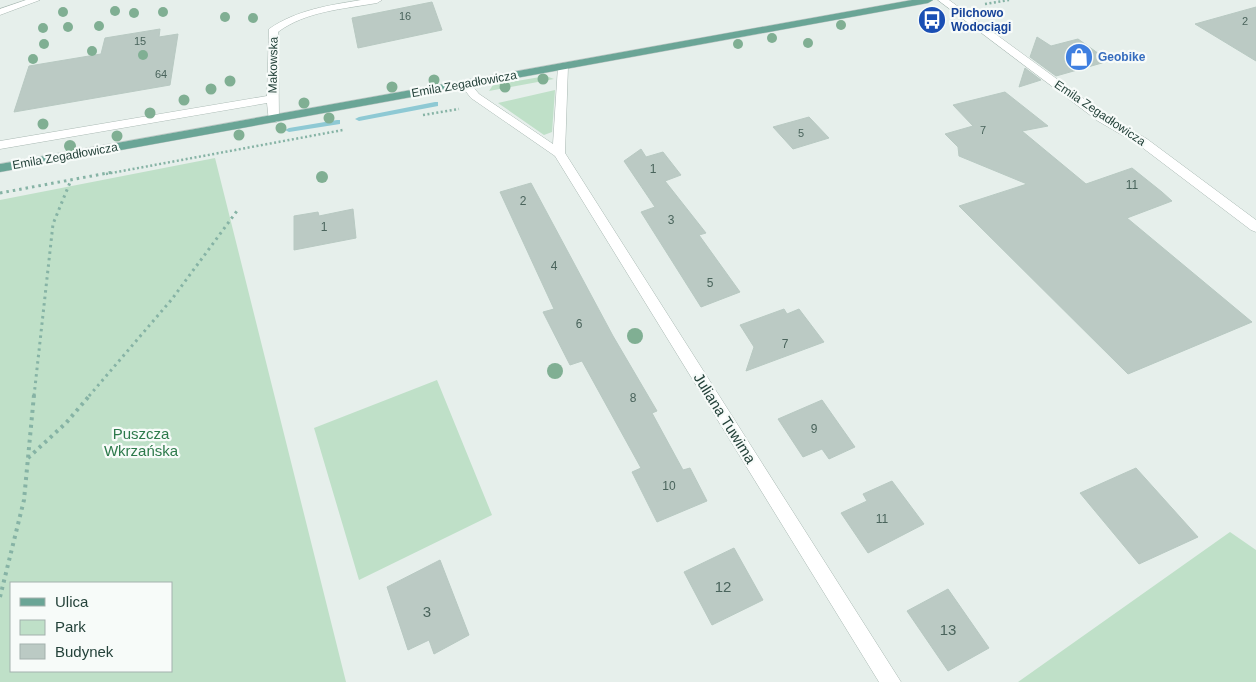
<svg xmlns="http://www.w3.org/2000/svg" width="1256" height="682" viewBox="0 0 1256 682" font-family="Helvetica,sans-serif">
<rect width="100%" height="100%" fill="#e6efeb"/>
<path fill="#bfe0c8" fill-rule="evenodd" d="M546 76 554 79 489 91 493 85Z
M555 90 552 132 544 135 498 103Z
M215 158 346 682H0V200ZM11 583H171V671H11Z
M437 380 492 515 359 580 314 428Z
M1230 532 1256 550V682H1018Z"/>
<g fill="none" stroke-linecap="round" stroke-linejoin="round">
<path fill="#8ec9d4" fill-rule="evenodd" d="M435 102H438V106L359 121 355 119 359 117Z
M337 120H340V124L289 132 285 130 289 128Z"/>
</g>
<path fill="#bbcac4" stroke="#b8c9c2" d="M432 2 442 30 358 48 352 18Z
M1256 7V61L1195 24Z
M160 29 159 37 178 34 170 85 14 112 29 66 101 54 105 38Z
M1037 37 1051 46 1078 39 1109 61 1056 76 1030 57Z
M1025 68 1041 80 1019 87Z
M1005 92 1048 126 1022 131 1086 184 1132 168 1162 192 1172 201 1127 218 1252 322 1128 374 959 206 1027 184 959 156 958 147 945 134 973 126 953 105Z
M809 117 829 138 793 149 773 127Z
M641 149 646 157 663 152 681 175 665 181 706 233 699 235 740 292 701 307 641 212 655 207 624 161Z
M531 183 613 336 657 411 652 413 683 470 690 468 707 501 657 522 632 472 641 468 582 361 570 365 543 312 554 309 500 192Z
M353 209 356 238 294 250V216L318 212 319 216Z
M784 309 787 314 799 309 824 342 746 371 754 347 740 325Z
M822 400 855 447 829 459 822 449 803 457 778 419Z
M1136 468 1198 537 1139 564 1080 493Z
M892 481 924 524 868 553 841 513 867 501 863 494Z
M734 548 763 600 712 625 684 572Z
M440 560 469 635 434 654 429 640 408 650 387 587Z
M948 589 989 648 948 671 907 611Z"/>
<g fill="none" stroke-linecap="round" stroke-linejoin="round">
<defs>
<path id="minor" d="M26 0H40L0 15V9Z
M361 0H382L377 3C344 9 306 11 278 32L279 119 277 122H269L267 103 0 149V141L267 96 269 29C296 10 330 5 361 0Z
M938 0H949L1106 115 1147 139 1256 220V232L1251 230 1139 145 1098 121Z
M563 63 568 66 565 153 901 682H879L555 156 471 98 460 84 461 82H469L479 94 553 144 558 66Z"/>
<path id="major" d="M912 0H933L928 3 0 172V164Z"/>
</defs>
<use href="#minor" stroke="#a8b8b2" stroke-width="1"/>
<use href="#major" stroke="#c2cac8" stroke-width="1"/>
<path stroke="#86b3a5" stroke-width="2.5" stroke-dasharray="2 2.5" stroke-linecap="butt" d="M985 4 1009 0
M423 115 459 109
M106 174 343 130"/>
<path stroke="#86b3a5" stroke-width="3" stroke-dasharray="2.5 4" stroke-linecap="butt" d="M0 193 113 172
M34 396 53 224 71 180
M89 396 172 299 237 211"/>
<path stroke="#86b3a5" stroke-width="4" stroke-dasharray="3 4.5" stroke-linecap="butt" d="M28 458 66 423 90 395
M0 597 24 500 34 395"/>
<use href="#minor" fill="#fff" fill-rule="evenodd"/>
<use href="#major" fill="#6aa596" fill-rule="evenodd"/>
</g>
<g fill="#80af93">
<circle cx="115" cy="11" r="5"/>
<circle cx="63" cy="12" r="5"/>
<circle cx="163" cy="12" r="5"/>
<circle cx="134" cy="13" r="5"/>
<circle cx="225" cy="17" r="5"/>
<circle cx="253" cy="18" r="5"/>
<circle cx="841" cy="25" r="5"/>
<circle cx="99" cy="26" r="5"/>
<circle cx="68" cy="27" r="5"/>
<circle cx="43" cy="28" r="5"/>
<circle cx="772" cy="38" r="5"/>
<circle cx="808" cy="43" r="5"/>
<circle cx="44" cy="44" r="5"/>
<circle cx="738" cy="44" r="5"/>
<circle cx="92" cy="51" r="5"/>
<circle cx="143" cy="55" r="5"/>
<circle cx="33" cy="59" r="5"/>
<circle cx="543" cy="79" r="5.5"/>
<circle cx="434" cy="80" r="5.5"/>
<circle cx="230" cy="81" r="5.5"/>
<circle cx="392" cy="87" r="5.5"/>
<circle cx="505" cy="87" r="5.5"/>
<circle cx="211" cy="89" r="5.5"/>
<circle cx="184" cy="100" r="5.5"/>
<circle cx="304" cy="103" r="5.5"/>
<circle cx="150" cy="113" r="5.5"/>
<circle cx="329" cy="118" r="5.5"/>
<circle cx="43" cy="124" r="5.5"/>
<circle cx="281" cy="128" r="5.5"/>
<circle cx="239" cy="135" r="5.5"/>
<circle cx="117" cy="136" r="5.5"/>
<circle cx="70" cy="146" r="6"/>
<circle cx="322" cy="177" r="6"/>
<circle cx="635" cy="336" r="8"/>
<circle cx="555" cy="371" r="8"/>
</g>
<defs>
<symbol id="bus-disc" viewBox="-11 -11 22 22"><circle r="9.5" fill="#1a4fb4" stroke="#f7fbf9"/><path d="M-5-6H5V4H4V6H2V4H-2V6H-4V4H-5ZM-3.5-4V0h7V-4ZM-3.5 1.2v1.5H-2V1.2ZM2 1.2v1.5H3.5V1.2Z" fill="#fff"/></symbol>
<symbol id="shop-disc" viewBox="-11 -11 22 22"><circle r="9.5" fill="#3f7fe0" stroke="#f7fbf9"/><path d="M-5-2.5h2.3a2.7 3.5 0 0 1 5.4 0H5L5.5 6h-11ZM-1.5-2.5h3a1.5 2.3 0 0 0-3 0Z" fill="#fff"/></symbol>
</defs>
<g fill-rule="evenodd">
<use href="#bus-disc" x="916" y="4" width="32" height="32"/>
<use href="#shop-disc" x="1063" y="41" width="32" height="32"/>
</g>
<g text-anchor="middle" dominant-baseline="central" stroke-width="4.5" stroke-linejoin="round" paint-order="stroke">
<g font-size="11" fill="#4a645c">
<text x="405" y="16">16</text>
<text x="1245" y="21">2</text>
<text x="140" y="41">15</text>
<text x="161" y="74">64</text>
<text x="983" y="130">7</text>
<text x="801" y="133">5</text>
</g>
<g font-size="12" font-weight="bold" fill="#164399" stroke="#f7fbf9" text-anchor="start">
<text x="951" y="13">Pilchowo<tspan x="951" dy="14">Wodociągi</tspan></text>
</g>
<g font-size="12" font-weight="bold" fill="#366cbe" stroke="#f7fbf9" text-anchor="start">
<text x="1098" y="57">Geobike</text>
</g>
<g font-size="12" fill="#24423a" stroke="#f7fbf9">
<text transform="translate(273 65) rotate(-89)">Makowska</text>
<text transform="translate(464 84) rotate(-10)">Emila Zegadłowicza</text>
<text transform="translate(1100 113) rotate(34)">Emila Zegadłowicza</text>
<text transform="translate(65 156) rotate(-10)">Emila Zegadłowicza</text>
</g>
<g font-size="12" fill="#4a645c">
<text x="653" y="169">1</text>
<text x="1132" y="185">11</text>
<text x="523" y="201">2</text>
<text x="671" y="220">3</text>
<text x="324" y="227">1</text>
<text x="554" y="266">4</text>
<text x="710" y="283">5</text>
<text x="579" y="324">6</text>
<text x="785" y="344">7</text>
<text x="633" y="398">8</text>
<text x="814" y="429">9</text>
<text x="669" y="486">10</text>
<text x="882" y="519">11</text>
</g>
<g font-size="15" fill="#24423a" stroke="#f7fbf9">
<text transform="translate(725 418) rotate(58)">Juliana Tuwima</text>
</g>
<g font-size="15" fill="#2d7a4b" stroke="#f7fbf9">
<text x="141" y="433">Puszcza<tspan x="141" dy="17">Wkrzańska</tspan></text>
</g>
<g font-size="15" fill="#4a645c">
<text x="723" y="586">12</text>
<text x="427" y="611">3</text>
<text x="948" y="629">13</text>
</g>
</g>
<rect x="10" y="582" width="162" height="90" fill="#f7fbf9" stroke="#a3b1ad"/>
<rect x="20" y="598" width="25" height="8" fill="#6aa596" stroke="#a3b1ad"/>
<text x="55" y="607" font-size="15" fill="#24423a">Ulica</text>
<rect x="20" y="620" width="25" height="15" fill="#bfe0c8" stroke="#a3b1ad"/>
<text x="55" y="632" font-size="15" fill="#24423a">Park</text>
<rect x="20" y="644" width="25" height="15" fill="#bbcac4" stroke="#a3b1ad"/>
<text x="55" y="657" font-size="15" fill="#24423a">Budynek</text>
</svg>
